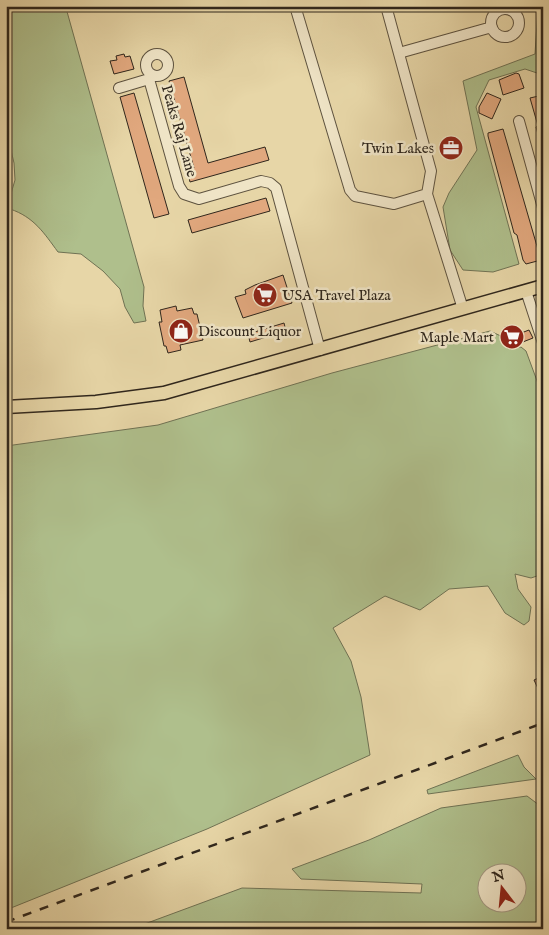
<svg xmlns="http://www.w3.org/2000/svg" width="549" height="935" viewBox="0 0 549 935" font-family="'IM FELL English',serif">
<rect width="100%" height="100%" fill="#e7d6a7"/>
<filter id="stains"><feTurbulence type="fractalNoise" baseFrequency=".004" numOctaves="4"/><feColorMatrix values="0 0 0 0 .2 0 0 0 0 .09 0 0 0 0 .02 0 0 0 .5 -.17"/></filter>
<radialGradient id="worn" r=".72"><stop offset=".6" stop-color="#630" stop-opacity="0"/><stop offset="1" stop-color="#630" stop-opacity=".3"/></radialGradient>
<path fill="#afbf8c" stroke="#6f7254" fill-rule="evenodd" d="M6 6H73L66 8 144 287 143 306 146 321 134 323 125 307 120 289 103 271 81 254 58 252C44 233 34 217 10 209V197L15 180 14 163 6 129Z
M538 6H543V75L525 69 489 80 476 107 519 264 493 272 463 270 450 250 443 207 449 193 477 150 463 81 535 54Z
M490 331 503 337 510 349 521 347 526 351 543 397V574L531 578 515 574 518 589 531 607 529 621 524 625 505 613 488 586 449 589 420 610 385 596 333 628 351 661 361 697 370 755 207 829 6 910V446L158 425 332 373Z
M518 755 524 767 536 779 428 794 427 790Z
M527 796 543 808V929H131L242 888 421 893 422 884 301 879 292 869 369 840 441 808ZM516 872V902H486V872Z"/>
<path fill="#e1a87e" stroke="#2f261c" d="M124 54 125 57 130 56 134 69 114 74 110 61 117 60 116 56Z
M516 73 519 74 524 88 503 95 499 80Z
M184 77 208 163 265 147 269 160 190 182 187 169 194 168 169 81Z
M134 93 169 214 154 218 120 97Z
M487 93 501 99 492 119 479 113V107Z
M543 95V146H541L536 127 538 126 530 98Z
M503 129 541 260 526 264 523 260 517 235 514 233 488 136V133Z
M266 198 270 211 192 233 188 220Z
M283 275 292 303 243 318 235 297 246 294 245 290 255 285Z
M176 306 177 311 192 308 194 314H197L203 340 180 345 181 350 168 353 166 346H164L159 322H162L160 310Z
M284 323 286 331 250 342 248 334Z
M513 327 516 335 529 330 533 338 510 347 504 330Z
M543 676V699L534 680Z"/>
<g fill="none" stroke-linecap="round" stroke-linejoin="round">
<defs>
<path id="minor" d="M295 6 350 190 355 196 394 204 427 194
M386 6 431 171 427 194 463 309
M491 23a14 14 0 1 1 28 0a14 14 0 1 1-28 0Z
M399 53 492 27
M146 65a11 11 0 1 1 22 0a11 11 0 1 1-22 0Z
M149 79 179 186 184 194 199 199 261 181 270 183 276 188 320 350
M119 88 149 79
M519 121 543 208
M526 291 543 343"/>
<path id="major" d="M6 407 96 402 164 393 543 286"/>
</defs>
<use href="#minor" stroke="#5d523f" stroke-width="12"/>
<use href="#major" stroke="#2f261c" stroke-width="15"/>
<use href="#minor" stroke="#efe4c6" stroke-width="10"/>
<use href="#major" stroke="#e7d6a7" stroke-width="12"/>
<path stroke="#2f261c" stroke-width="2.5" stroke-dasharray="9 9" stroke-linecap="butt" d="M6 922 543 723"/>
</g>
<defs>
<symbol id="office-disc" viewBox="-11 -11 22 22"><circle r="9.5" fill="#8f2418" stroke="#efe4c6"/><path d="M-6-3h4V-5.5h4V-3h4V5H-6ZM-1-4.5V-3h2v-1.5ZM-6 0V1H6V0Z" fill="#fff"/></symbol>
<symbol id="supermarket-disc" viewBox="-11 -11 22 22"><circle r="9.5" fill="#8f2418" stroke="#efe4c6"/><path d="M-6-5.5h2.5l.6 2H6L4.5 2H-2.5L-4.4-4H-6ZM-1.5 3.2a1.3 1.3 0 1 0 .1 0ZM3 3.2a1.3 1.3 0 1 0 .1 0Z" fill="#fff"/></symbol>
<symbol id="shop-disc" viewBox="-11 -11 22 22"><circle r="9.5" fill="#8f2418" stroke="#efe4c6"/><path d="M-5-2.5h2.3a2.7 3.5 0 0 1 5.4 0H5L5.5 6h-11ZM-1.5-2.5h3a1.5 2.3 0 0 0-3 0Z" fill="#fff"/></symbol>
</defs>
<g fill-rule="evenodd">
<use href="#office-disc" x="437" y="134" width="28" height="28"/>
<use href="#supermarket-disc" x="251" y="281" width="28" height="28"/>
<use href="#shop-disc" x="167" y="317" width="28" height="28"/>
<use href="#supermarket-disc" x="498" y="323" width="28" height="28"/>
</g>
<g text-anchor="middle" dominant-baseline="central" stroke-width="5" stroke-linejoin="round" paint-order="stroke">
<g font-size="15" fill="#2f261c" stroke="#efe4c6">
<text transform="translate(179 131) rotate(74)">Peaks Raj Lane</text>
</g>
<g font-size="15" fill="#2f261c" stroke="#efe4c6" text-anchor="end">
<text x="434" y="148">Twin Lakes</text>
<text x="282" y="295" text-anchor="start">USA Travel Plaza</text>
<text x="198" y="331" text-anchor="start">Discount Liquor</text>
<text x="494" y="337">Maple Mart</text>
</g>
</g>
<rect width="549" height="935" fill="none" stroke="#e7d6a7" stroke-width="25"/>
<rect x="8" y="8" width="534" height="920" fill="none" stroke="#2f261c" stroke-width="2.5"/>
<rect x="12" y="12" width="524" height="910" fill="none" stroke="#2f261c"/>
<g transform="translate(502 888) rotate(344)"><circle r="24" fill="#efe4c6" stroke="#a29882"/>
<path d="M0-4L9 19L0 12L-9 19Z" fill="#8f2418"/>
<text y="-8" font-size="14" font-weight="bold" text-anchor="middle" fill="#2f261c">N</text>
</g>
<rect width="100%" height="100%" filter="url(#stains)"/>
<rect width="100%" height="100%" fill="url(#worn)"/>
</svg>
